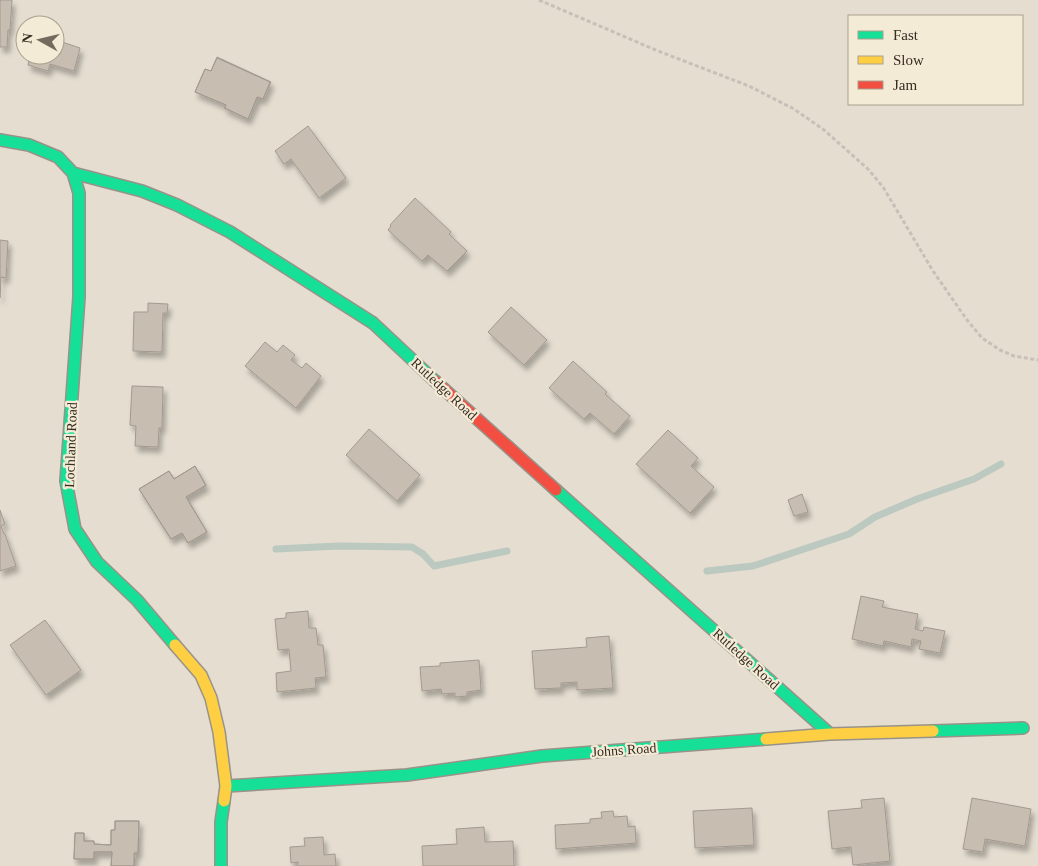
<svg xmlns="http://www.w3.org/2000/svg" width="1038" height="866" viewBox="0 0 1038 866" font-family="Georgia,serif">
<defs>
<filter id="shadow"><feDropShadow dx="3" dy="5.5" stdDeviation="2.5" flood-color="#0004"/></filter>
</defs>
<rect width="100%" height="100%" fill="#e4ddd0"/>
<g fill="none" stroke-linecap="round" stroke-linejoin="round">
<path stroke="#bbc9c0" stroke-width="7" d="M276 549 339 546 412 547 423 554 434 566 507 551
M707 571 753 566 849 534 875 517 917 499 974 479 1001 464"/>
</g>
<path fill="#c7bdb1" stroke="#a4998f" filter="url(#shadow)" d="M0 0H12L10 30H8L7 47H0Z
M56 40 80 48 74 71 50 64 48 71 28 65 30 55H55Z
M217 57 271 82 263 99 258 97 248 119 225 108 226 105 195 92 205 69 211 71Z
M217 58 270 82 263 99 257 97 248 119 224 108 226 105 195 92 205 69 211 71Z
M308 126 346 178 319 198 291 159 284 164 275 151Z
M415 198 451 232 449 234 467 251 447 271 428 255 422 261 388 230 391 226 390 225Z
M0 240 8 241 6 278 1 277 0 298Z
M148 303 168 304 167 313H163L162 352 133 351 134 312H148Z
M511 307 547 340 524 365 488 332Z
M265 342 277 352 283 345 295 355 291 360 302 368 306 363 321 376 296 408 245 366Z
M573 361 607 392 605 394 630 416 614 434 590 413 584 419 549 388Z
M132 386 163 387 162 428H159L158 447 135 446 136 426 130 425Z
M369 429 420 475 397 501 346 455Z
M668 430 698 458 691 466 714 487 690 513 636 464Z
M195 466 206 486 186 497 207 532 188 543 182 533 171 539 139 489 169 471 174 479Z
M195 466 206 485 186 497 207 532 188 543 182 533 171 539 139 489 169 471 174 479Z
M802 494 808 512 794 516 788 500Z
M0 510 5 524 1 526 4 534H5L16 566 0 571Z
M861 596 884 601 882 607 918 614 915 629 923 631 924 627 945 631 940 653 919 649 921 641 912 639 911 647 884 641 883 646 852 639Z
M308 611 309 628H316L318 645H323L326 677 315 678 316 688 277 692 276 673 291 671 289 649 278 650 275 619 286 618V613Z
M45 620 81 670 46 695 10 645Z
M609 636 613 688 577 690V682L561 683V688L535 689 532 651 587 647 586 638Z
M479 660 481 690 467 692V696L455 697V693L442 694 441 689 422 691 420 667 440 666V663Z
M884 798 890 861 853 865 851 847 832 849 828 811 862 808 861 800Z
M972 798 1031 809 1025 846 985 839 983 852 963 849Z
M752 808 754 845 695 848 693 811Z
M613 811 614 817 627 816 628 827 635 826 636 843 556 849 555 825 590 823V819L602 818 601 812Z
M115 821H139L138 853H134V866H111L112 852H94V859H74L75 833H84V841H94V844L111 845V830H115Z
M115 821H139L138 853H135L134 866H111L112 852H94V859H74L75 833H84V841H94V844L111 845V830H115Z
M484 827 485 842 513 841 514 866H423L422 846 457 844 456 829Z
M323 837 324 855 335 854 336 866H298V862L291 863 290 847 305 846 304 838Z"/>
<g fill="none" stroke-linecap="round" stroke-linejoin="round">
<defs>
<path id="fast" d="M0 140 29 145 58 157 73 173 142 191 177 205 230 232 373 323 435 381
M73 173 79 193V297L66 481 75 529 97 562 137 600 175 645
M556 490 830 734
M933 731 1023 728
M226 786 407 775 542 756 766 739
M221 866V822L224 801"/>
<path id="slow" d="M175 645 201 675 211 698 219 732 226 786 224 801
M766 739 830 734 933 731"/>
<path id="jam" d="M435 381 556 490"/>
</defs>
<use href="#fast" stroke="#999288" stroke-width="14"/>
<use href="#slow" stroke="#999288" stroke-width="14"/>
<use href="#jam" stroke="#999288" stroke-width="14"/>
<path stroke="#c5c0b8" stroke-width="3" stroke-dasharray="4 2.5" stroke-linecap="butt" d="M539 0 658 51 749 86 794 109 824 130 868 169 883 187 933 271 967 320 982 338 1000 350 1014 356 1038 360"/>
<use href="#fast" stroke="#16e098" stroke-width="11"/>
<use href="#slow" stroke="#ffcf43" stroke-width="11"/>
<use href="#jam" stroke="#f24e42" stroke-width="11"/>
</g>
<g text-anchor="middle" dominant-baseline="central" stroke-width="4.5" stroke-linejoin="round" paint-order="stroke">
<g font-size="14" fill="#382c21" stroke="#f4ebd7">
<text transform="translate(444 389) rotate(43)">Rutledge Road</text>
<text transform="translate(71 445) rotate(-88)">Lochland Road</text>
<text transform="translate(746 659) rotate(42)">Rutledge Road</text>
<text transform="translate(624 750) rotate(-4)">Johns Road</text>
</g>
</g>
<rect x="848" y="15" width="175" height="90" fill="#f4ebd7" stroke="#a99f8e"/>
<rect x="858" y="31" width="25" height="8" fill="#16e098" stroke="#a99f8e"/>
<text x="893" y="40" font-size="15" fill="#382c21">Fast</text>
<rect x="858" y="56" width="25" height="8" fill="#ffcf43" stroke="#a99f8e"/>
<text x="893" y="65" font-size="15" fill="#382c21">Slow</text>
<rect x="858" y="81" width="25" height="8" fill="#f24e42" stroke="#a99f8e"/>
<text x="893" y="90" font-size="15" fill="#382c21">Jam</text>
<g transform="translate(40 40) rotate(278)"><circle r="24" fill="#f4ebd7" stroke="#a99f8e"/>
<path d="M0-4L9 19L0 12L-9 19Z" fill="#746a5e"/>
<text y="-8" font-size="14" font-weight="bold" text-anchor="middle" fill="#382c21">N</text>
</g>
</svg>
